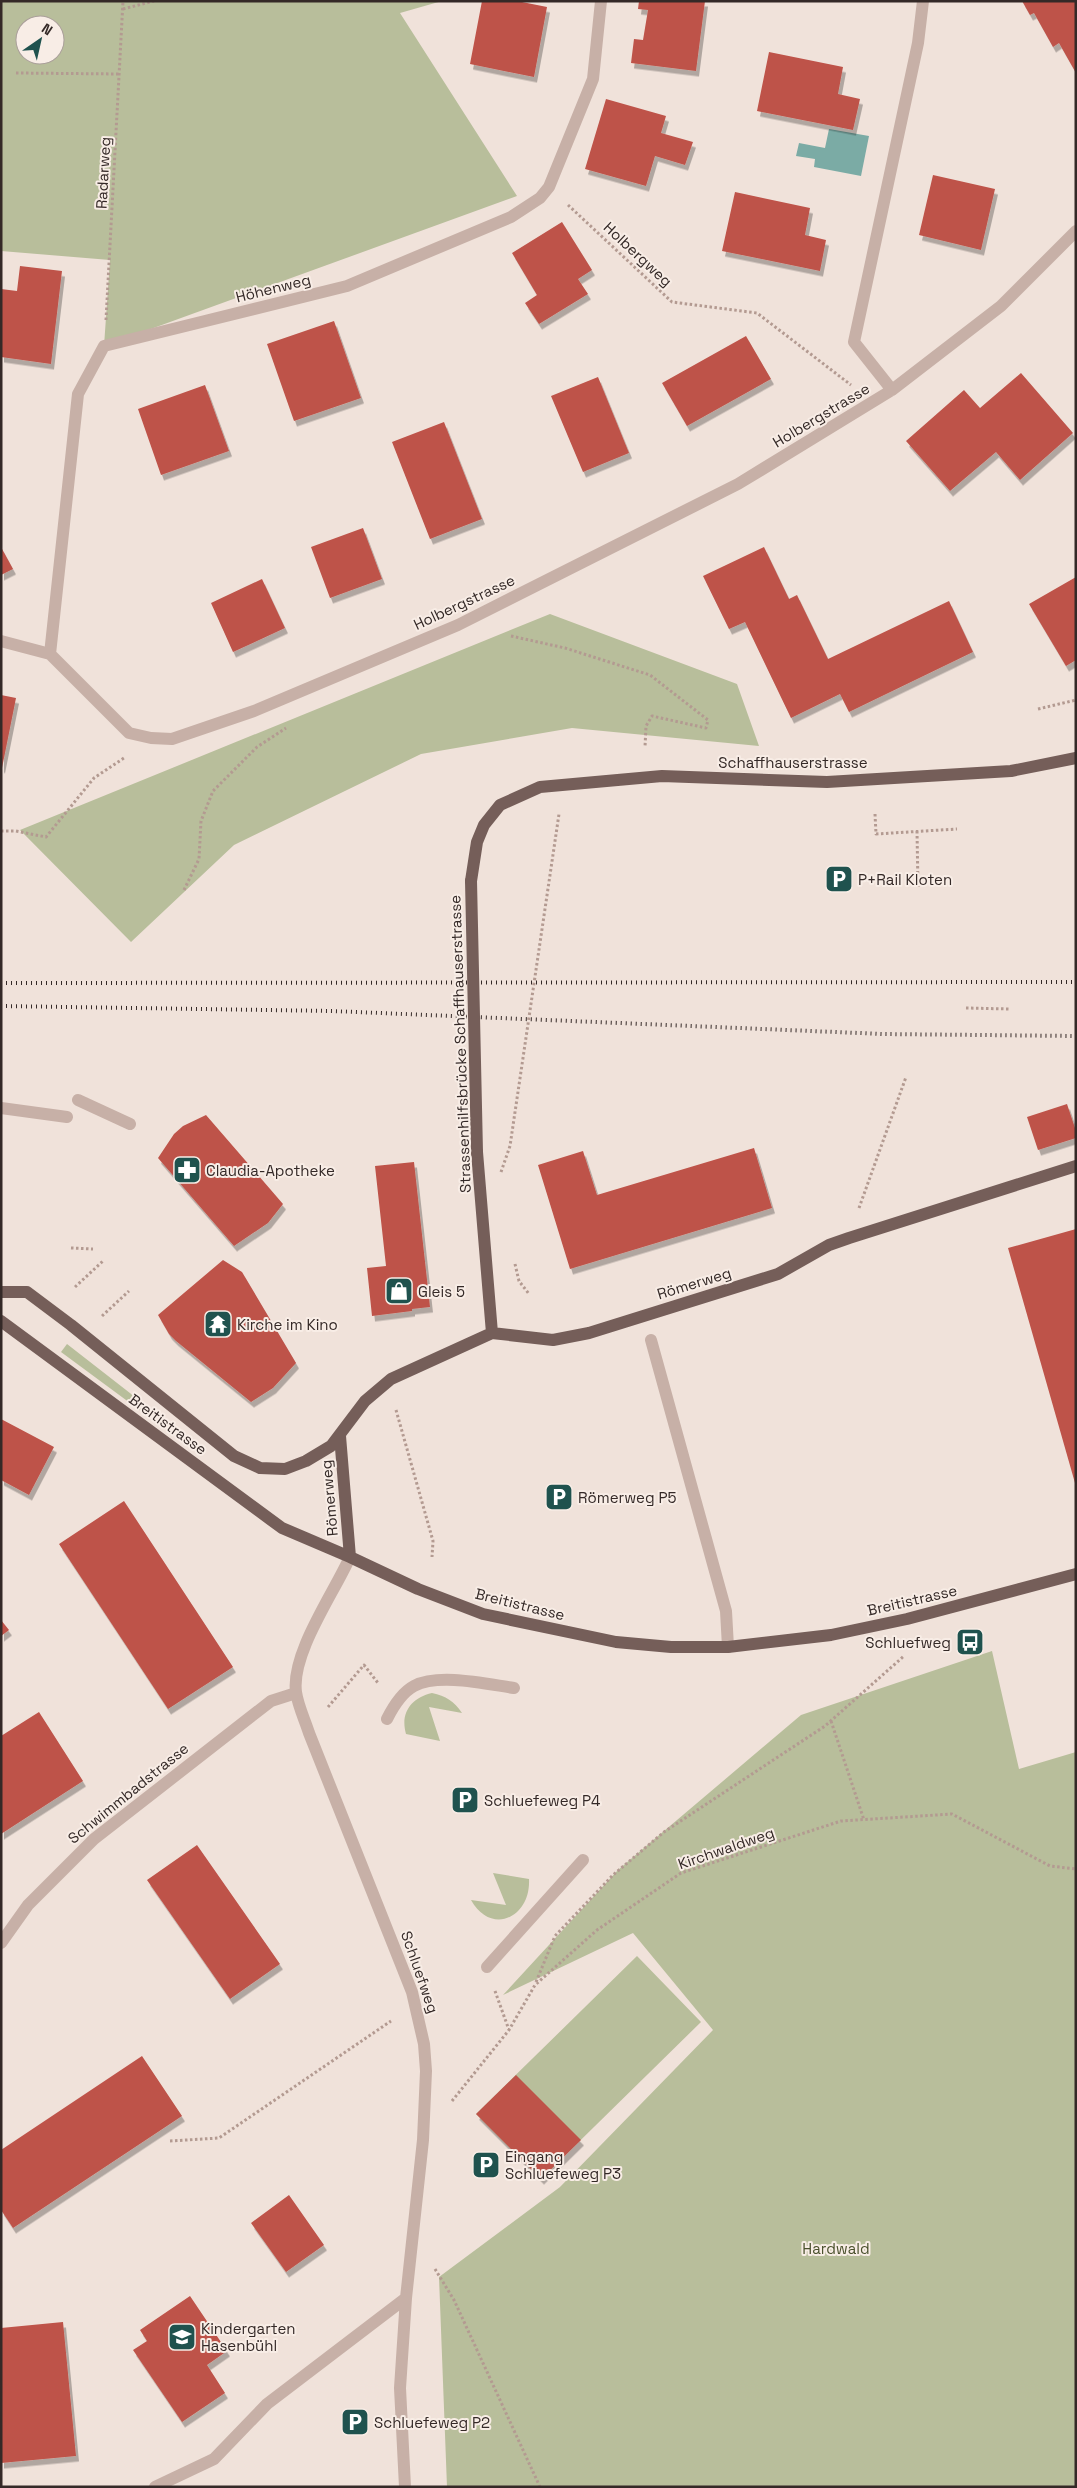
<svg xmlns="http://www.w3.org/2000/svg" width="1077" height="2488" viewBox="0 0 1077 2488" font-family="'Space Grotesk',sans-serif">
<defs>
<filter id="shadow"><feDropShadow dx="3" dy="5.5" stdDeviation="0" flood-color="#0004"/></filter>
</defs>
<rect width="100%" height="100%" fill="#f0e2da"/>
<path fill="#b8be9b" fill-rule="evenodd" d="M1 1H442L400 13 517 196 104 346 110 260 1 251ZM25 25H55V55H25Z
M550 614 737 684 759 746 572 728 421 754 234 845 131 942 20 830Z
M67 1344 153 1411 149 1417 61 1352Z
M992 1651 1019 1769 1076 1752V2487H447L439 2277 560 2187 713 2030 633 1933 503 1995 618 1870 801 1715Z
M432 1693C446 1696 454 1701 462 1713L429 1707 440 1741 406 1734C400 1713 411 1698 432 1693Z
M493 1873 529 1879C531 1918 491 1936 471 1900L506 1905Z
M637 1956 701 2022 541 2179 476 2114Z"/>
<path fill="#7baba5" d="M829 129 869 136 861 176 814 167 815 159 796 156 799 143 825 148Z"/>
<path fill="#be5349" filter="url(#shadow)" d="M482 1H517L547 7 534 77 470 64Z
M639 1H705L696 71 631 63 634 39 643 40 648 10 638 9Z
M1022 1H1076V73L1059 43 1053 47 1034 13 1030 15Z
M769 52 843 67 838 94 860 99 853 130 757 111Z
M606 99 666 116 661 133 693 142 685 165 655 156 646 186 585 169Z
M933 175 995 189 981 250 919 235Z
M735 192 810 208 805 235 826 240 820 271 722 251Z
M562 222 592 270 578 279 588 294 539 324 525 303 537 295 512 253Z
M20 266 62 271 51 364 1 357V289L17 291Z
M334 321 361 398 294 421 267 344Z
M746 336 771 379 687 426 662 383Z
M1021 373 1073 433 1020 480 996 452 950 491 906 441 964 390 980 408Z
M598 377 629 453 583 472 551 396Z
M205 385 229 451 161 475 138 409Z
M444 422 482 519 430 539 392 442Z
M363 528 382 579 330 598 311 547Z
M1 547 13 569 1 575Z
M764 547 789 599 797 595 828 659 949 601 973 652 849 712 840 694 791 718 745 622 729 629 703 576Z
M1076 577V660L1066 666 1029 604Z
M262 579 285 628 233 652 211 603Z
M1 695 16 698 2 768 1 767Z
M1067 1104 1076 1131V1138L1038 1150 1027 1117Z
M206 1115 283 1204 268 1223 234 1246 158 1158 174 1134 183 1126Z
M754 1148 772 1208 570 1269 538 1165 583 1151 597 1195Z
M414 1162 430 1307 412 1309V1311L372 1316 367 1268 386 1266 375 1166Z
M1076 1229V1483H1075L1008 1248Z
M223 1260 242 1272 296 1363 273 1388 251 1402 176 1341 169 1334 158 1315Z
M1 1419 54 1447 29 1495 1 1480Z
M124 1501 233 1667 168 1709 59 1544Z
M1 1620 9 1630 1 1636Z
M39 1712 83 1781 1 1834V1736Z
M197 1845 280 1964 230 1999 147 1880Z
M142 2056 182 2116 13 2228 1 2210V2150Z
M516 2075 581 2140 541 2179 476 2114Z
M289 2195 324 2245 286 2272 251 2223Z
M190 2296 227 2351 207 2365 225 2393 182 2422 133 2350 147 2341 140 2330Z
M63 2322 76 2456 1 2463V2328Z"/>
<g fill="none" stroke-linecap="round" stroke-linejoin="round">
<path stroke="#b39a91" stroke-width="3" stroke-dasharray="2.5 2.5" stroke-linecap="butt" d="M123 9 154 1
M16 73 120 74
M568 205 672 302 757 313 851 385
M106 320 123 1
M511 636 565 648 650 675 708 720 706 728 652 716 646 726 645 747
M1038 709 1076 700
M875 814 876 834 957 829
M1 831H16L46 837 94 778 124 758
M917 831 918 887
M184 890 199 859 201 821 213 791 257 747 286 728
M966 1008 1009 1009
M859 1208 906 1077
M71 1248 93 1249
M515 1264 519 1281 529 1294
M75 1287 103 1261
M102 1316 129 1291
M396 1410 433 1541 432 1557
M328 1707 364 1665 378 1683
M831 1721 864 1820
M536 1982 555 1936 613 1875 664 1832 825 1726 904 1656
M495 1991 509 2030
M452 2101 509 2030 535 1985 597 1930 681 1873 841 1821 952 1814 1050 1866 1076 1869
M170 2141 219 2138 391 2021
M435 2269 454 2300 540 2487"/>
<path stroke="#c7b0a7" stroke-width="12" d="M892 390 854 342 918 43 923 1
M1 641 50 654
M50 654 129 733 151 738 172 739 254 711 458 625 738 484 892 390 1001 306 1076 231
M50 654 78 394 104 346 347 286 511 217 540 198 549 187 593 79 601 1
M78 1100 130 1124
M1 1108 67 1117
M651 1340 726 1611 728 1647
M350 1557C334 1593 291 1653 296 1692 298 1706 305 1720 309 1733L412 1992 424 2044 426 2071 423 2140 406 2298 400 2388 405 2487
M387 1719C393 1707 401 1693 414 1686 439 1673 486 1684 514 1688
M1 1943 28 1905 94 1839 271 1701 296 1693
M487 1967 583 1860
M155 2487 214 2459 267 2404 406 2298"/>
<path stroke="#755e59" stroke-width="12" d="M471 881 477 842 484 825 500 805 540 787 662 776 827 782 1011 771 1076 758
M477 1152 492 1333
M1 1292H27L71 1325 234 1456 260 1468 285 1469 306 1461 331 1446 365 1401 391 1379 492 1333 553 1340 589 1333 778 1274 829 1245 849 1238 1076 1166
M1 1321 282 1528 350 1557 418 1589 483 1614 616 1642 671 1647H728L831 1635 907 1619 1076 1574
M340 1436 350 1557"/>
<path stroke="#342927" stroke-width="4" stroke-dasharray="1 4" stroke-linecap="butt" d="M1 983 1076 982
M1 1006 332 1011 883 1034 1076 1036"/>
<path stroke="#b39a91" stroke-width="3" stroke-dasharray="2.5 2.5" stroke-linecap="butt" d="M501 1172 510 1146 559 814"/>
<path stroke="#755e59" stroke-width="12" d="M471 881 477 1152"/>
</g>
<defs>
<symbol id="parking-square" viewBox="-11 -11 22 22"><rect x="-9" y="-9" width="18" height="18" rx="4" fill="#1f524e" stroke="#f8ede6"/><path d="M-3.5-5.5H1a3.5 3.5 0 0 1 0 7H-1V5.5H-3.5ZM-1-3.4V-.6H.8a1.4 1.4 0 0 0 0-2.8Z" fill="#fff"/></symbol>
<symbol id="pharmacy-square" viewBox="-11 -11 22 22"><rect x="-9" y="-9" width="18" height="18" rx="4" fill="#1f524e" stroke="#f8ede6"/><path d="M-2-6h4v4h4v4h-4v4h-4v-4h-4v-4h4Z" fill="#fff"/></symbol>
<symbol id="shop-square" viewBox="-11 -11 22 22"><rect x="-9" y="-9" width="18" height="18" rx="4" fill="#1f524e" stroke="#f8ede6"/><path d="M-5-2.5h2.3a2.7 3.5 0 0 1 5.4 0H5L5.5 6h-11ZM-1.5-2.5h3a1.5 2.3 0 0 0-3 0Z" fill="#fff"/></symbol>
<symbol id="temple-square" viewBox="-11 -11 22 22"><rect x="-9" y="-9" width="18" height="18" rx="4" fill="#1f524e" stroke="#f8ede6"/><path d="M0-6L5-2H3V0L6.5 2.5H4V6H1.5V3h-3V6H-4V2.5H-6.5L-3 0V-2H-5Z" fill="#fff"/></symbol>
<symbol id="bus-square" viewBox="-11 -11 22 22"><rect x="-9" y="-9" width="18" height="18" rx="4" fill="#1f524e" stroke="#f8ede6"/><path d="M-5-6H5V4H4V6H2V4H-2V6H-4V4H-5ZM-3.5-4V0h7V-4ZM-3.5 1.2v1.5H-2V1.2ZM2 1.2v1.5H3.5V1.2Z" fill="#fff"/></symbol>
<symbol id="school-square" viewBox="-11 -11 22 22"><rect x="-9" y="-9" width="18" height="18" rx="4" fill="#1f524e" stroke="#f8ede6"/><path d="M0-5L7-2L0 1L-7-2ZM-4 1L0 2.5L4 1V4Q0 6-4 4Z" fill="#fff"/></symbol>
</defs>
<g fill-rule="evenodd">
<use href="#parking-square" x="823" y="863" width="32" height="32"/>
<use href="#pharmacy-square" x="171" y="1154" width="32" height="32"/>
<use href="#shop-square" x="383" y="1275" width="32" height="32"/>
<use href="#temple-square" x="202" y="1308" width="32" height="32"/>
<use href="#parking-square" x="543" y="1481" width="32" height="32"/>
<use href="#bus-square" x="954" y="1626" width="32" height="32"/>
<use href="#parking-square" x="449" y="1784" width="32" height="32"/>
<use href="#parking-square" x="470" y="2149" width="32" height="32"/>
<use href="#school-square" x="166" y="2321" width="32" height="32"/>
<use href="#parking-square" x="339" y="2406" width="32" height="32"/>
</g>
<g text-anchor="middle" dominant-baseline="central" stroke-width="4" stroke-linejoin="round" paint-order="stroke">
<g font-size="15" fill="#342927" stroke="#f8ede6">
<text transform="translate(103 173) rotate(-87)">Radarweg</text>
<text transform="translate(638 254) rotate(43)">Holbergweg</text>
<text transform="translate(273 288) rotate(-14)">Höhenweg</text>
<text transform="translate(821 415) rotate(-31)">Holbergstrasse</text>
<text transform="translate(464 602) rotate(-25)">Holbergstrasse</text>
<text x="793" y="762">Schaffhauserstrasse</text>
<text transform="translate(460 1044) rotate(-92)">Strassenhilfsbrücke Schaffhauserstrasse</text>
<text transform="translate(694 1283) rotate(-17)">Römerweg</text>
<text transform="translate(168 1424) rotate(36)">Breitistrasse</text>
<text transform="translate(329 1498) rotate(-95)">Römerweg</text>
<text transform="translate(912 1600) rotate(-13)">Breitistrasse</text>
<text transform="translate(520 1604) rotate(14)">Breitistrasse</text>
<text transform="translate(128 1793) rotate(-39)">Schwimmbadstrasse</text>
<text transform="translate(726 1848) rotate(-19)">Kirchwaldweg</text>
<text transform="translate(420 1972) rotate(71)">Schluefweg</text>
</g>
<g font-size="15" fill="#342927" stroke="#f8ede6" text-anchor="start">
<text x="858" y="879">P+Rail Kloten</text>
<text x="206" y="1170">Claudia-Apotheke</text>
<text x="418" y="1291">Gleis 5</text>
<text x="237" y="1324">Kirche im Kino</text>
<text x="578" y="1497">Römerweg P5</text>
<text x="951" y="1642" text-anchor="end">Schluefweg</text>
<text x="484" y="1800">Schluefeweg P4</text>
<text x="505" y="2156">Eingang<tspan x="505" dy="17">Schluefeweg P3</tspan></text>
<text x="201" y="2328">Kindergarten<tspan x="201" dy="17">Hasenbühl</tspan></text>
<text x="374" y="2422">Schluefeweg P2</text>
</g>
<g font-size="15" fill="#49502c" stroke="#f8ede6">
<text x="836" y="2248">Hardwald</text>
</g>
</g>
<rect width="1077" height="2488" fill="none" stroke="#342927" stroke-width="5"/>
<g transform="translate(40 40) rotate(34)"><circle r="24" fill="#f8ede6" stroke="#aa9f9a"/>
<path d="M0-4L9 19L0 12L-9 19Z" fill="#1f524e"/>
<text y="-8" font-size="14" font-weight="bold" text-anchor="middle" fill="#342927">N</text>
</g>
</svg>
